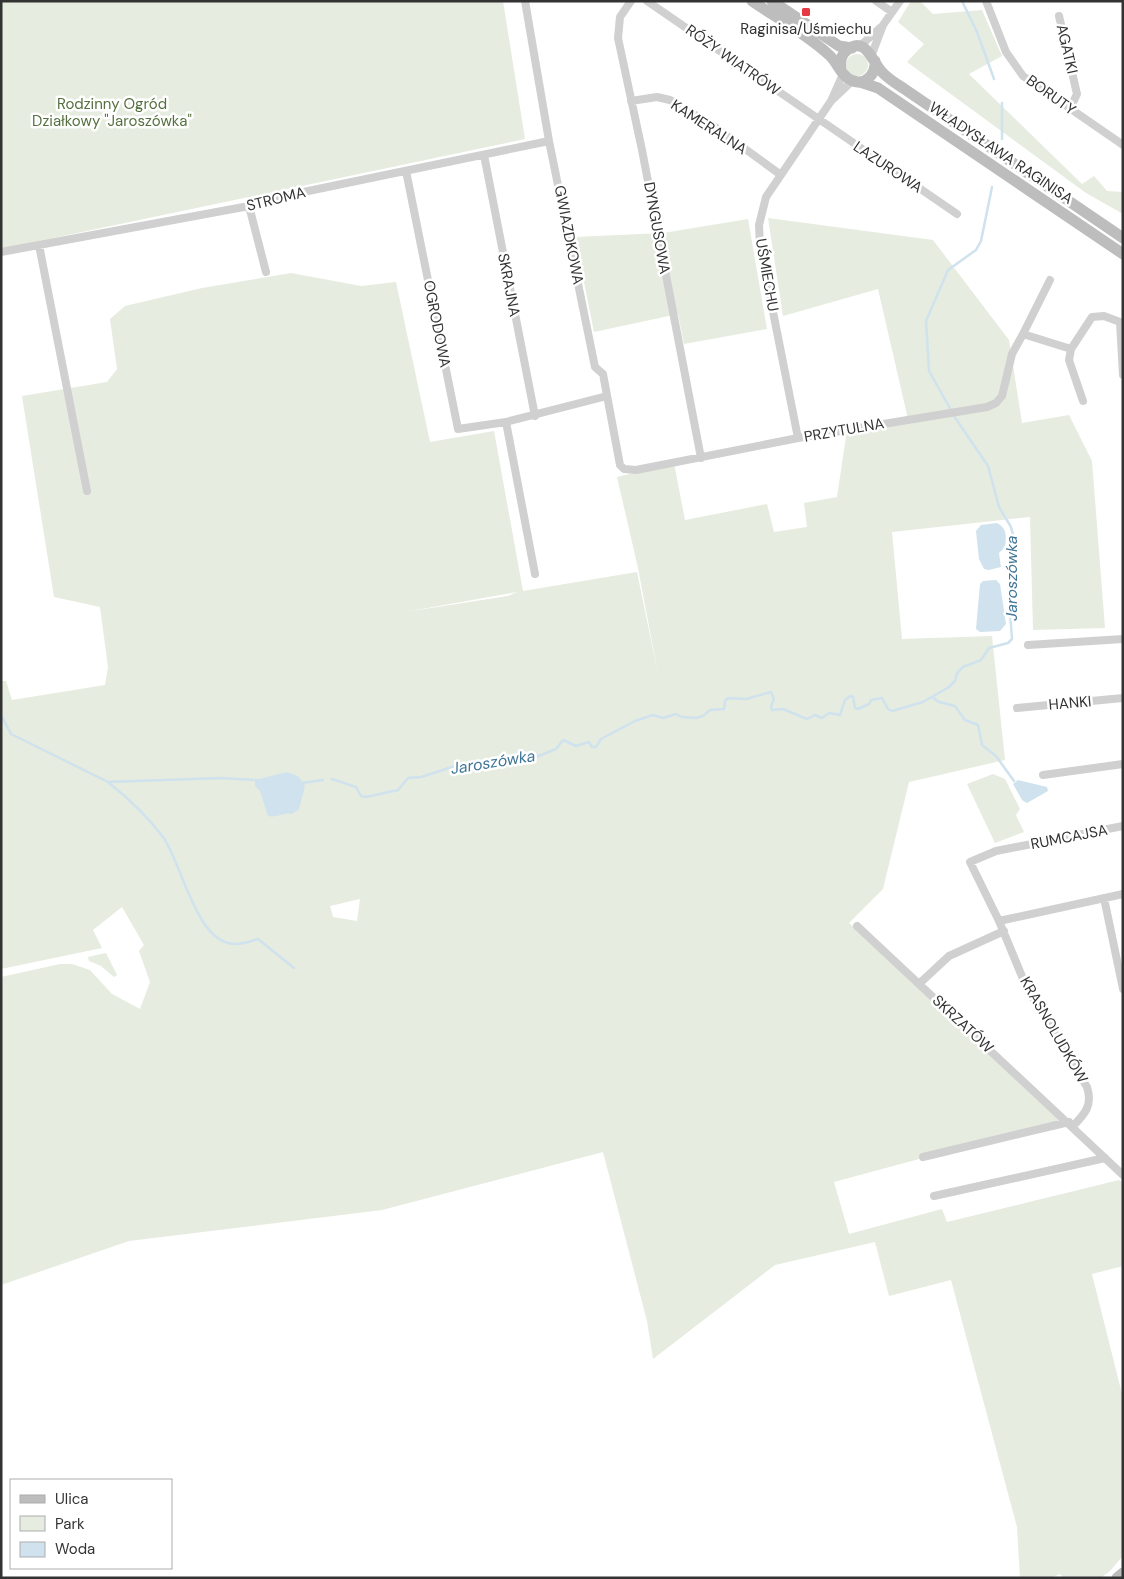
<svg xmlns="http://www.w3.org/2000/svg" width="1124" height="1579" viewBox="0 0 1124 1579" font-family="'DM Sans',sans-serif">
<rect width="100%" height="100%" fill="#fff"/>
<path fill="#e6ecdf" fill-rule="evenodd" d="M1 1H503L525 139 1 249Z
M911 1H920L933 14 982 10 1002 56 969 74 1082 184 1094 176 1107 191 1123 192V214L1086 193 907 62 924 44 898 22Z
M846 65a11 11 0 1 1 22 0a11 11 0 1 1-22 0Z
M768 218 933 240 1009 340 1022 423 1069 415 1092 461 1105 628 1033 630 1030 517 892 532 902 639 992 636 1005 760 909 782 883 889 849 923 1060 1121 834 1182 849 1234 942 1209 947 1222 1119 1180 1123 1183V1266L1092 1274 1123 1398V1556L1109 1572 1100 1578H1064L1060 1574 1050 1578H1020L1017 1527 951 1280 889 1296 875 1242 775 1265 653 1359 647 1321 603 1152 382 1210 129 1241 1 1285V977L60 964H72L90 970 112 994 140 1009 150 982 139 951 144 945 122 907 93 930 102 948 1 969V681H6L12 700 105 685 108 667 100 607 54 597 22 396 107 382 117 369 110 319 125 306 202 288 291 273 361 286 396 282 430 442 494 431 523 591 637 572 658 674 638 568 617 477 674 463 685 520 767 504 774 532 807 527 804 503 837 497 847 430 908 419 878 289 783 316ZM517 592 508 596 405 612ZM360 899 357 921 333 917 330 906Z
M748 219 767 329 684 344 678 314 594 332 575 237 663 233Z
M993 774 1005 779 1020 809 1016 815 1024 832 995 843 967 784Z
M106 953 117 975 114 977 101 966 89 961 88 957Z"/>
<path fill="#cfe2ee" d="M997 523C1008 529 1006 537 1005 547L999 553 1001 567 989 570 984 569 979 559 976 531 981 525Z
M983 581 996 580 1000 584 1006 624 1000 631 980 632 976 629 980 584Z
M287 772 298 776 305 786 299 809 292 814C283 812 278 818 268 816L260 791 255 786V780Z
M1018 780 1047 787 1048 791 1027 803 1022 800 1013 784Z"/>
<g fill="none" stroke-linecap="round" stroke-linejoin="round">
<path stroke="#cfe2ee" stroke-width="2.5" d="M962 1 977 32 994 79
M1002 139V103
M951 410 929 371 926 321 948 270 976 250 981 241 992 187
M932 697 939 702 955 706 965 720 978 725 982 745 996 756 1014 781
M1 715 11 734 108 782 220 778 257 780
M332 779 356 787 361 796 366 797 398 790 408 778 421 777 455 766 466 768 479 762 497 760 508 762 522 758 531 759 556 749 563 740 576 746 589 742 592 747H596L601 739 635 721 653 715 663 718 676 714 682 717 696 718 703 716 710 710 724 709 725 701 728 698 746 699 771 692 774 699 771 706 772 710 783 709 807 719 815 715 822 718 829 713 840 715 845 700 850 696 853 697 855 708 858 709 869 704 871 700 882 698 888 709 892 711 923 702 949 687 955 681 957 673 963 667 981 660 989 648 1008 643 1012 639 1009 597V567L1013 535 1011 527 999 507 988 466 954 416
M109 783C128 798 148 817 163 837 182 863 196 944 235 944 243 944 251 941 258 939L294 968
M302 783 323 780"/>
<path stroke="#d0d0d0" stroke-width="8" d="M525 1 549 141 595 367 603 374 620 465 624 469 636 470 798 438 987 407 996 403 1002 396 1012 354 1023 334
M631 1 620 17 618 38 642 150 701 458
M647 1 957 214
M876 1 892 12
M986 1 1006 52 1023 76 1123 145
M1059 16 1077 94 1070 109
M859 47 880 28
M872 54 883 25 900 1
M631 101 657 97 670 100 715 127 781 175
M831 101 852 81
M484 155 535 416
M406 171 458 429 506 422
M249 206 266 272
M39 245 87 491
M1 252 249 206 289 195 549 141
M1050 280 1023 334 1071 349
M1083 401 1069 360 1071 349 1092 317 1104 316 1120 322 1123 375
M798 438 760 246 759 225 766 197 831 101 843 74
M535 574 506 422 607 396
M1028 645 1123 639
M1017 708 1123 698
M1043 775 1123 764
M1104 898 1123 989
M999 921 1123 894
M857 926 1123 1175
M920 983 949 956 1004 931
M1073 1126C1085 1114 1093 1105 1087 1087L1026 986 999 921 970 862 996 851 1123 826
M923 1157 1069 1122
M934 1196 1105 1158"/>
<path stroke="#bdbdbd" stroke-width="11" d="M752 1C777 18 806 34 828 54 837 61 841 76 851 80 865 87 876 74 875 61
M772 1 839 46 852 48
M841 70C840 63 840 56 846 51 865 34 872 61 881 71 887 78 895 83 903 88L1123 238
M860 82 878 88 1123 254
M1117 1578 1123 1573"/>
</g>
<rect fill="#e63946" stroke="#fff" stroke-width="2" x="801" y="7" width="10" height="10" rx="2.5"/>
<g text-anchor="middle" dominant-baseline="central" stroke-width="5" stroke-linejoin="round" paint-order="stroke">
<g font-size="15" fill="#333" stroke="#fff">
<text x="806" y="29">Raginisa/Uśmiechu</text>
</g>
<g font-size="15" fill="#333" stroke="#fff">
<text transform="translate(1067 49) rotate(77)">AGATKI</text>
<text transform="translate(733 60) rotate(35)">RÓŻY WIATRÓW</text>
<text transform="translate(1051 95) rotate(36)">BORUTY</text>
<text transform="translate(709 127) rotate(33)">KAMERALNA</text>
<text transform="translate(1001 153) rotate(34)">WŁADYSŁAWA RAGINISA</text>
<text transform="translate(888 167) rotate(34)">LAZUROWA</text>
<text transform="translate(276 199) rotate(-14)">STROMA</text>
<text transform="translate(657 228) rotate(80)">DYNGUSOWA</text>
<text transform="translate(569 235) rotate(79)">GWIAZDKOWA</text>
<text transform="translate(767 275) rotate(80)">UŚMIECHU</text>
<text transform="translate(509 285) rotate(79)">SKRAJNA</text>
<text transform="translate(437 324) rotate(79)">OGRODOWA</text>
<text transform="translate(844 430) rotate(-10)">PRZYTULNA</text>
<text transform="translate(1070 703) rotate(-5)">HANKI</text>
<text transform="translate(1069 837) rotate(-11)">RUMCAJSA</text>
<text transform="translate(963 1024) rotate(43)">SKRZATÓW</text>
<text transform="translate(1054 1030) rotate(60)">KRASNOLUDKÓW</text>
</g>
<g font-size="15" fill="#56703f" stroke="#fff">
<text x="112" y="104">Rodzinny Ogród<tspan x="112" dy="17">Działkowy "Jaroszówka"</tspan></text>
</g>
<g font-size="16" font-style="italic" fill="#3f7597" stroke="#fff">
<text transform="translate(1011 578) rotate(-90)">Jaroszówka</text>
<text transform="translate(493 762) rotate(-9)">Jaroszówka</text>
</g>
</g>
<rect width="1124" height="1579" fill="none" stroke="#333333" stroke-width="5"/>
<rect x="10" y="1479" width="162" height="90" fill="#ffffff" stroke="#adadad"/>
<rect x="20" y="1495" width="25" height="8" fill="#bdbdbd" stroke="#adadad"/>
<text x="55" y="1504" font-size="15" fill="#333333">Ulica</text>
<rect x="20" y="1516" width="25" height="15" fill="#e6ecdf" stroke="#adadad"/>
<text x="55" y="1529" font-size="15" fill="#333333">Park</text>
<rect x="20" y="1542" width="25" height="15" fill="#cfe2ee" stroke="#adadad"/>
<text x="55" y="1554" font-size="15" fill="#333333">Woda</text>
</svg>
